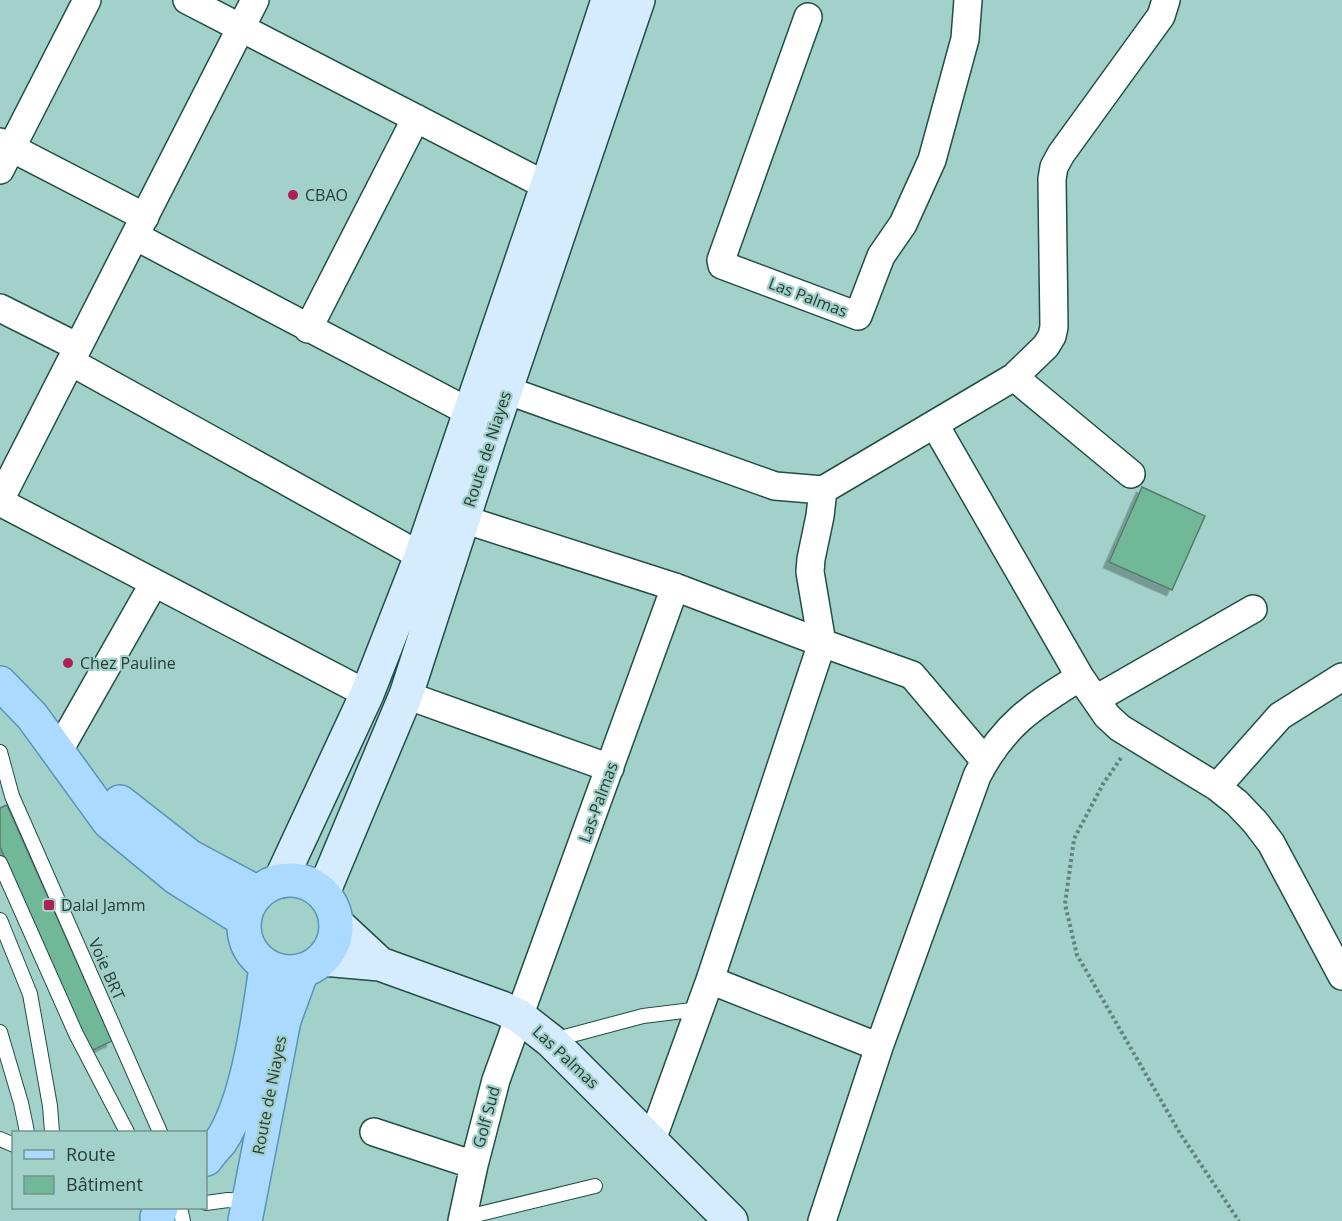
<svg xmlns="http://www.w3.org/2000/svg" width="1342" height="1221" viewBox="0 0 1342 1221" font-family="'Open Sans',sans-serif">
<defs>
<filter id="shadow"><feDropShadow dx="-5.5" dy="5.5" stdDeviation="0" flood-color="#0004"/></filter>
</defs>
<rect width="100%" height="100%" fill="#a1d1c9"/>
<path fill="#71b899" stroke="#567c6b" stroke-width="1.5" filter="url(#shadow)" d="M1142 487 1205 516 1172 590 1109 562Z
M7 805 112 1041 91 1051 0 847V808Z"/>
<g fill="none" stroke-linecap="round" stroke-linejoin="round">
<defs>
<path id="lane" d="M0 752 12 796 160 1132
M0 863 76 1034 127 1132
M0 920 30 994 50 1106 52 1132
M0 1032 21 1103 27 1132
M553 1040 643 1016 700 1009
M0 1139 14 1145
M206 1203 228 1200 248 1201
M180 1208 183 1221
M463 1218 595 1186"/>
<path id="street" d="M187 0 547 186
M808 17 721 260 722 265 858 316 881 256 903 224 932 160 965 39 968 0
M0 142 145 217
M0 170 87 0
M135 236 471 413
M0 308 78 347
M308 329 416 118
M71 362 421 556
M1014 377 1131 474
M506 390 775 486 823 490 1014 377 1046 346 1052 336 1054 327 1052 179 1054 167 1061 154 1161 16 1166 0
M935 425 1080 677 1107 716 1120 728 1217 787 1237 803 1255 822 1271 843 1342 976
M0 500 255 0
M0 502 367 694
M463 519 675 587 822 643 912 675 985 761
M406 695 610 768
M1096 699 1253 609
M58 752 154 583
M1217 787 1280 716 1342 677
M710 980 879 1047
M374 1132 474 1165
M652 1140 710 980 822 643 810 572 811 559 820 516 823 490
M462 1221 474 1165 496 1080 675 587
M822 1221 879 1047 977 776C1003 725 1033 706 1080 677"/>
<path id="secondary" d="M280 881 367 694 421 556 547 186 608 0
M323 893 406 695 491 433 638 0
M336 923 380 964
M323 959 380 964 502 1008 519 1016 551 1041 731 1221"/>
<path id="primary" d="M0 683 32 716 109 822 177 878 244 920
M120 802 189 856 258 893
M244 926a46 46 0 1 1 92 0a46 46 0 1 1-92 0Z
M206 1159C210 1153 216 1147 221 1141 248 1101 259 1016 266 967
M158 1221 157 1217 161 1208
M245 1221 284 1020 302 971"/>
</defs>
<use href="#lane" stroke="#214e48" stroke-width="16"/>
<use href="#street" stroke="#214e48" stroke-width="30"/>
<use href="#secondary" stroke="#214e48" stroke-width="36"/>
<use href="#primary" stroke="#5a92ba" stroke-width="36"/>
<path stroke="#62837e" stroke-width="4" stroke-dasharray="3 3" stroke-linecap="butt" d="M1121 758 1103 784 1074 839 1065 904 1077 955 1181 1135 1239 1221"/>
<use href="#lane" stroke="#fff" stroke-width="14"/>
<use href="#street" stroke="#fff" stroke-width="27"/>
<use href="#secondary" stroke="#d5ecff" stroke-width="33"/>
<use href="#primary" stroke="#acd9ff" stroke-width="33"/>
</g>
<g fill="#ae1f55" stroke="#a1d1c9" stroke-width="2">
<circle cx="293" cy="195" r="6"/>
<circle cx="68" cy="663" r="6"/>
<rect x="43" y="899" width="12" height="12" rx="3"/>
</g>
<g text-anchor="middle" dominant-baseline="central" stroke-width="4.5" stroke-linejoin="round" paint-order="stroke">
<g font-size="16" fill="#293c39" stroke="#a1d1c9" text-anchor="start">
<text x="305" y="195">CBAO</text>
<text x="80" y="663">Chez Pauline</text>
<text x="61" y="905">Dalal Jamm</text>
</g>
<g font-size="16" fill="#293c39" stroke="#a1d1c9">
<text transform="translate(808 297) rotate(21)">Las Palmas</text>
<text transform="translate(487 449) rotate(-72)">Route de Niayes</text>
<text transform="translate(598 802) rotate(-70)">Las-Palmas</text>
<text transform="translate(107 969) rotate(66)">Voie BRT</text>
<text transform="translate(566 1057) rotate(43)">Las Palmas</text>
<text transform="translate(269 1095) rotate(-79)">Route de Niayes</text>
<text transform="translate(486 1117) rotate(-75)">Golf Sud</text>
</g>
</g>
<rect x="12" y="1131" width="195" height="78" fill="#a1d1c9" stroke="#71958f" stroke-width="1.5"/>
<rect x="24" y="1150" width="30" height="9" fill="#acd9ff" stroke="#71958f" stroke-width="1.5"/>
<text x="66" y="1161" font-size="18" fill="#293c39">Route</text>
<rect x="24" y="1176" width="30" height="18" fill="#71b899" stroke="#71958f" stroke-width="1.5"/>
<text x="66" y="1191" font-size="18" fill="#293c39">Bâtiment</text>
</svg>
